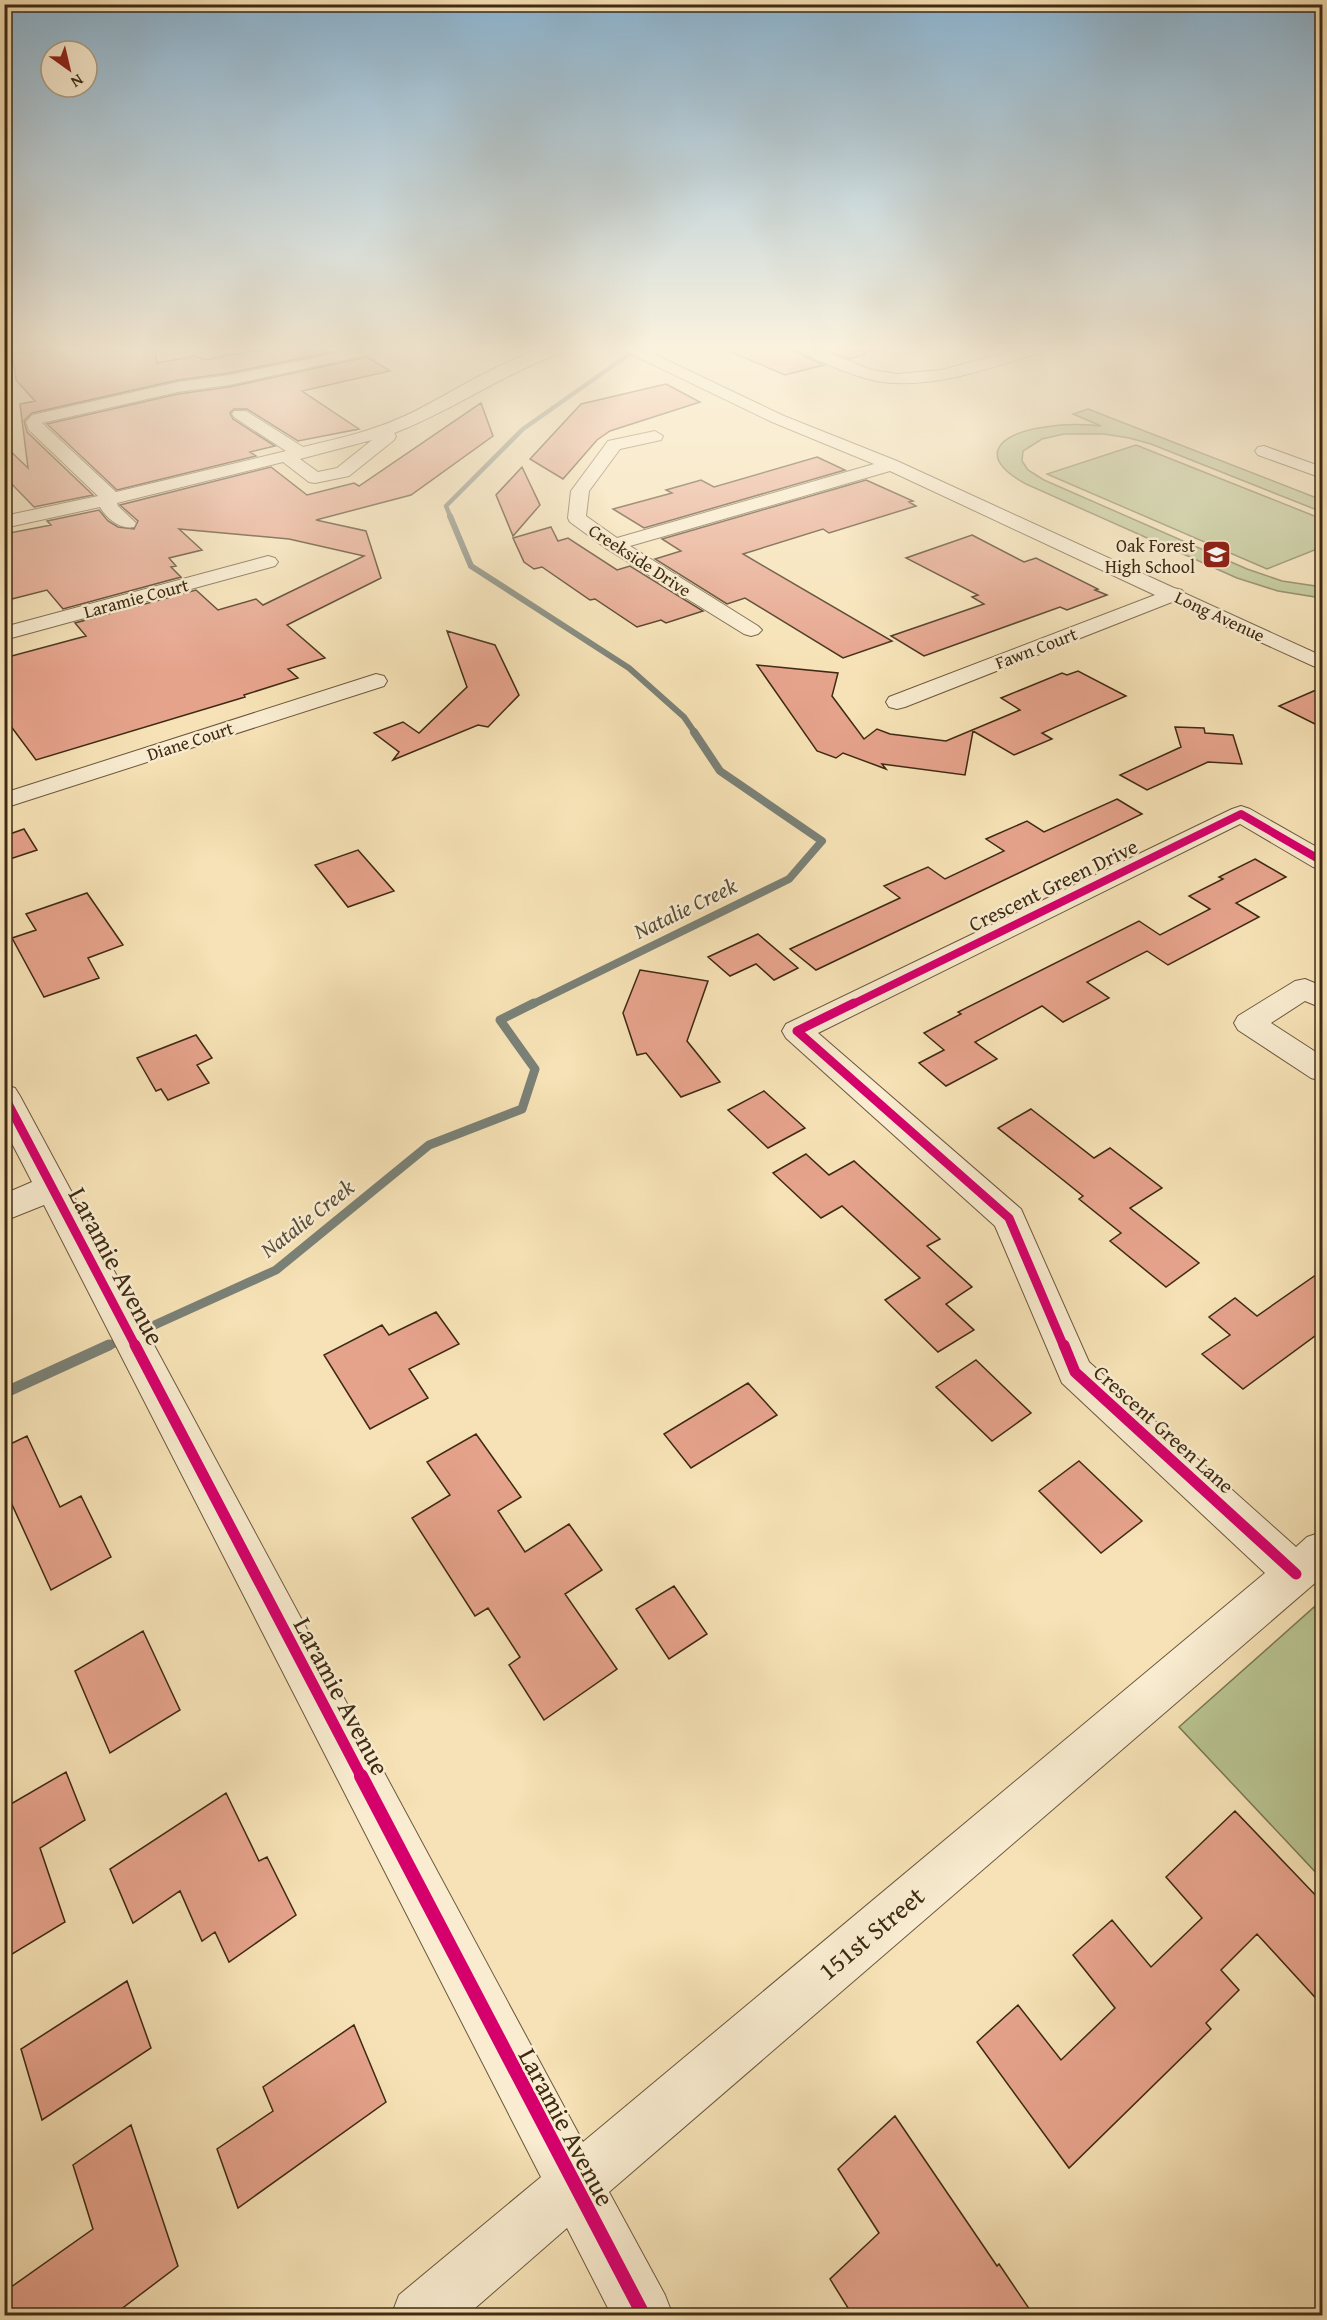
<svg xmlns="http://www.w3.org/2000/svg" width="1327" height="2320" viewBox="0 0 1327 2320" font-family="'Gentium Book Plus',serif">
<rect width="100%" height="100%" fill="#f6e2b6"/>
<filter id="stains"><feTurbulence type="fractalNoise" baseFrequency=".00333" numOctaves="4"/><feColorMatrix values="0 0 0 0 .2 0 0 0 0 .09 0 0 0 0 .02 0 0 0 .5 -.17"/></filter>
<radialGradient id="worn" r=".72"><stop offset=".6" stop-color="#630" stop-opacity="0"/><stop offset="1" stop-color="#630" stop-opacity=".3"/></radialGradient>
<path fill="#b8c491" stroke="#7b7752" stroke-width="1.5" d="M1088 409 1322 500V512L1151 444 1129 438 1104 434H1064L1042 439 1023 451 1022 461 1028 470 1044 480 1247 569 1282 581 1322 587V598L1278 591 1237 578 1026 484C974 456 1000 433 1045 427 1064 424 1083 424 1101 426L1073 414Z
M1136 445 1322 519V547L1267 569 1047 474Z
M1322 1600V1879L1179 1727Z"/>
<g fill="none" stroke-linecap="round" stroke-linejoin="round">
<path stroke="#7a8177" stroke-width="4.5" d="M451 518 446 506 523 429 631 353"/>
<path stroke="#7a8177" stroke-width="6" d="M450 516 471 566 629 668 684 717 695 733"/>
<path stroke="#7a8177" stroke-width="8" d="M531 1005 789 879 822 841 720 771 694 732"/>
<path stroke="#7a8177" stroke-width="9" d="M106 1347 276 1270 429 1145 522 1109 535 1069 500 1020 534 1003"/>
<path stroke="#7a8177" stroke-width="11" d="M4 1393 109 1345"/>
</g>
<path fill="#e6a38c" stroke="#3e2a13" stroke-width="1.5" d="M85 346H155L157 363 195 356 205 360 250 351H262L265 348 277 346H347L351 348 229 373 178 380 32 413 24 421 27 432 93 495 34 507 4 476V445L28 468 20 404 35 401 16 380 13 354Z
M717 346H790L793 351 824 365 785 375Z
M816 346H865L866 354 849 359Z
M367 357 390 371 302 391 359 429 298 441 247 409H234L230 413 233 419 275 446 250 452 256 456 117 490 47 424 178 394 229 387Z
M666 384 700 402 610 431 597 440 563 479 530 459 581 404Z
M481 403 493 436 411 495 316 520 366 531 381 578 287 625 325 658 288 669 298 678 244 695 245 697 36 760 4 717V658L86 636 75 623 196 590 218 610 256 599 263 605 364 556 289 539 179 529 202 550 169 558 176 566 171 567 181 577 63 609 47 590 4 601V534L51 525 47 521 99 510 108 521 118 527 134 529 138 521 120 505 271 467 307 495 354 483 359 486Z
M817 457 845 470 644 528 613 509 672 493 666 490 701 480 714 487Z
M522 467 540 505 513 536 496 495Z
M866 480 913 501 909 502 916 506 829 533 823 529 743 554 892 641 843 658 745 598 727 604 655 559 681 551 662 539Z
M551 527 558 541 568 538 617 570 630 566 703 611 666 623 661 620 637 627 595 599 590 600 542 567 534 569 524 562 513 538Z
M972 535 1024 562 1036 558 1098 589 1095 590 1107 595 1067 610 1060 607 924 656 891 636 984 604 972 597 978 595 906 558Z
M447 631 495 645 519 695 488 727 478 725 393 760 399 752 374 733 403 722 419 733 467 687Z
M757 665 838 673 832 696 864 739 877 729 890 734 946 741 1020 710 1001 698 1062 673 1067 675 1078 671 1126 696 1042 733 1052 739 1014 755 973 731 965 775 882 764 886 769 843 753 836 758 817 751Z
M1323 687V728L1279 706Z
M1175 727 1204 728 1205 733 1233 735 1242 764 1208 762 1147 790 1120 775 1181 747Z
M1117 799 1142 814 816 970 790 949 900 898 884 886 928 867 945 879 1004 851 986 839 1027 821 1044 832Z
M24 829 37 850 4 861V836Z
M358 850 394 891 348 907 315 865Z
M1255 859 1286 877 1236 903 1259 917 1168 965 1147 951 1087 982 1109 998 1063 1022 1042 1006 975 1042 997 1059 946 1086 919 1063 944 1050 924 1033 961 1014 958 1012 1139 921 1160 935 1210 909 1189 896 1223 879 1219 877Z
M87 893 123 945 88 958 99 978 44 997 12 938 36 930 26 914Z
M758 934 798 968 774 980 756 964 730 976 708 957Z
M640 970 708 981 687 1041 720 1082 681 1097 646 1053 637 1055 623 1013Z
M196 1035 212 1058 197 1065 209 1083 168 1100 161 1089 156 1091 137 1058Z
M764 1091 805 1128 768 1148 728 1110Z
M1031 1109 1094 1158 1110 1148 1162 1188 1130 1208 1199 1263 1166 1287 1110 1241 1121 1233 1079 1199 1083 1196 998 1128Z
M806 1154 829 1175 854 1161 940 1239 927 1246 972 1287 946 1304 974 1330 938 1352 885 1300 920 1278 842 1206 821 1218 773 1173Z
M1323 1270V1330L1243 1389 1202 1354 1230 1335 1209 1317 1235 1298 1257 1316Z
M436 1312 459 1344 409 1369 428 1398 370 1429 324 1355 382 1325 389 1335Z
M976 1360 1031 1413 992 1441 936 1387Z
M748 1383 777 1415 691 1468 664 1434Z
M476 1434 521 1497 498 1511 525 1552 569 1524 602 1570 565 1594 617 1669 544 1720 509 1665 520 1657 488 1608 475 1616 412 1518 450 1495 427 1462Z
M27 1436 60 1507 81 1496 111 1557 51 1590 4 1487V1447Z
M1079 1461 1142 1521 1101 1553 1039 1491Z
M674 1586 707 1634 669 1659 636 1609Z
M143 1631 180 1710 110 1753 75 1671Z
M66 1772 85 1820 40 1848 65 1922 4 1959V1808Z
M226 1793 259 1861 267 1857 296 1915 229 1962 215 1932 202 1941 180 1891 133 1923 110 1869Z
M1235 1811 1323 1903V2006L1257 1934 1221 1970 1239 1990 1206 2023 1211 2029 1069 2168 977 2042 1018 2005 1061 2060 1115 2008 1073 1955 1112 1920 1151 1967 1202 1918 1166 1877Z
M127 1981 151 2048 42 2120 21 2049Z
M354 2025 386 2102 238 2208 217 2149 273 2111 263 2087Z
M895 2116 997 2266 999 2264 1034 2316H853L830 2279 879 2233 838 2169Z
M131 2125 178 2266 112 2316H9L4 2292 93 2229 73 2165Z"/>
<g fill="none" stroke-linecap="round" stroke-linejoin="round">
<defs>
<path id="minor" d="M248 346H264L262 349H250Z
M371 346H398L391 350 229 385 178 392 42 423 116 492 286 451 234 417 232 414 234 411H246L303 447C336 439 369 432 400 418 451 396 521 342 577 346L575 349C510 368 457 409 394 433L396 436 394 440 349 476 315 483 309 482 283 462 117 503 118 506 136 523 134 527C120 530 106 518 100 507L4 528V516L98 496 29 430 26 422 32 415 178 382 229 375ZM372 440 337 468 318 472 300 459Z
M619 346H637L784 416 897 461 1174 588 1182 590 1184 593 1322 656V670L1172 602 905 707 897 709 889 707 886 702 889 697 1155 595 890 471 630 546 758 626 762 630 758 634 751 636 744 634 607 549 570 522 568 518 571 491 608 441 655 431 663 436 661 440 620 449 589 491 586 516 617 538 874 464 772 422 621 349Z
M792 346H811L872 370 897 374 941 370 1032 346H1054L1052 349C996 365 935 391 876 381 847 375 820 360 794 349Z
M1264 446 1322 467V478L1258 455 1255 451 1258 447Z
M268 556 275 558 278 562 275 566 4 640V627Z
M376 674 384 676 387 681 384 686 4 808V793Z
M1241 806 1250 809 1322 850V869L1313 867 1240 824 818 1033 1021 1209 1089 1362 1296 1547 1307 1537 1322 1532V1577L609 2192 665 2295 673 2316H612L567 2228 466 2316H391L399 2295 541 2177 44 1205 4 1221V1194L32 1182 4 1128V1085L15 1088 20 1096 583 2142 1265 1573 1062 1383 995 1226 786 1038 782 1031 786 1024 1232 809Z
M1305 979 1322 986V1008L1305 1001 1271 1023 1322 1056V1081L1311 1078 1238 1030 1234 1023 1238 1016 1295 981Z"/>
</defs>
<use href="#minor" stroke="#6c583c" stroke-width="2"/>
<use href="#minor" fill="#f9ecd0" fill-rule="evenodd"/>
<defs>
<path id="cycleway-far3" d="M851 1005 1241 814 1322 861"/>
<path id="cycleway-far2" d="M854 1003 797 1031 1009 1218 1064 1347
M4 1096 136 1347"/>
<path id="cycleway-far1" d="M135 1345 362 1778
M1064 1345 1075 1372 1296 1574"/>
<path id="cycleway" d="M361 1776 644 2316"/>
</defs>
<use href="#cycleway-far3" stroke="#f9ecd0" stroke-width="10"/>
<use href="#cycleway-far2" stroke="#f9ecd0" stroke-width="13"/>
<use href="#cycleway-far1" stroke="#f9ecd0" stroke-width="15"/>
<use href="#cycleway" stroke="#f9ecd0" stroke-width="18"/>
<use href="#cycleway-far3" stroke="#d6006c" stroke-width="8"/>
<use href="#cycleway-far2" stroke="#d6006c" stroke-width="9"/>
<use href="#cycleway-far1" stroke="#d6006c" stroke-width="11"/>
<use href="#cycleway" stroke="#d6006c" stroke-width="14"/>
</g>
<linearGradient id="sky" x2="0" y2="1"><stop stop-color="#8cb7d5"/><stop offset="0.52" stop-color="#fbf2de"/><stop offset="1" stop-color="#fbf2de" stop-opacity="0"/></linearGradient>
<rect width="1327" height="670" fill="url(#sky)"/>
<defs>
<symbol id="school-square" viewBox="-11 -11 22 22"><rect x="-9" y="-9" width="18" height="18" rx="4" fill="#8f2418" stroke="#f9ecd0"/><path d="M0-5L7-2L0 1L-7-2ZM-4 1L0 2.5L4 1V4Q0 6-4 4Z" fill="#fff"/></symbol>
</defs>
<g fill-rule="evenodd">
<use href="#school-square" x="1200" y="538" width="33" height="33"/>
</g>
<g text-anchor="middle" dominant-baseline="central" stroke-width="5" stroke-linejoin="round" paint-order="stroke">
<g font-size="18" fill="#3e2a13" stroke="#f9ecd0" text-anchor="end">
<text x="1195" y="545">Oak Forest<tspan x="1195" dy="21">High School</tspan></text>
</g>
<g font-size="18" fill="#3e2a13" stroke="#f9ecd0">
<text transform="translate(640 560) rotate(33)">Creekside Drive</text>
<text transform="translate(136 598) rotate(-15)">Laramie Court</text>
<text transform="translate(1220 616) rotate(25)">Long Avenue</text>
<text transform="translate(1036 648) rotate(-21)">Fawn Court</text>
<text transform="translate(190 741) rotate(-18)">Diane Court</text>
</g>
<g font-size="21" fill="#3e2a13" stroke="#f9ecd0">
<text transform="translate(1053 885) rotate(-26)">Crescent Green Drive</text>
<text transform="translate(1164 1429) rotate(42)">Crescent Green Lane</text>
</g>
<g font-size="22" font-style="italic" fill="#574e3c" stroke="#f9ecd0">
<text transform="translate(685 908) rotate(-26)">Natalie Creek</text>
<text transform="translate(307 1218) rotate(-38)">Natalie Creek</text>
</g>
<g font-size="26" fill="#3e2a13" stroke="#f9ecd0">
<text transform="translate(117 1266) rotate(62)">Laramie Avenue</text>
<text transform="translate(342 1696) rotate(62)">Laramie Avenue</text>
<text transform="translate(871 1933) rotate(-40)">151st Street</text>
<text transform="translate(567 2127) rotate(62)">Laramie Avenue</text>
</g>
</g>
<rect width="1327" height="2320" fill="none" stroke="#f6e2b6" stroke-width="24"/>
<rect x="6" y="6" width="1315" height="2308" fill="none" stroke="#3e2a13" stroke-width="3"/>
<rect x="12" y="12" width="1303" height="2296" fill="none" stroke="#3e2a13" stroke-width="1.5"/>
<g transform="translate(69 69) rotate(146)"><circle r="28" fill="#f9ecd0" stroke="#ae9e84" stroke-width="1.5"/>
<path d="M0-4.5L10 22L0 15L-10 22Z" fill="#8f2418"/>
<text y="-9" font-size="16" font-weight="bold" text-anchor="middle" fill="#3e2a13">N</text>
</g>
<rect width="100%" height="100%" filter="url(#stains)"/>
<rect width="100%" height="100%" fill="url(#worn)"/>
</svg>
